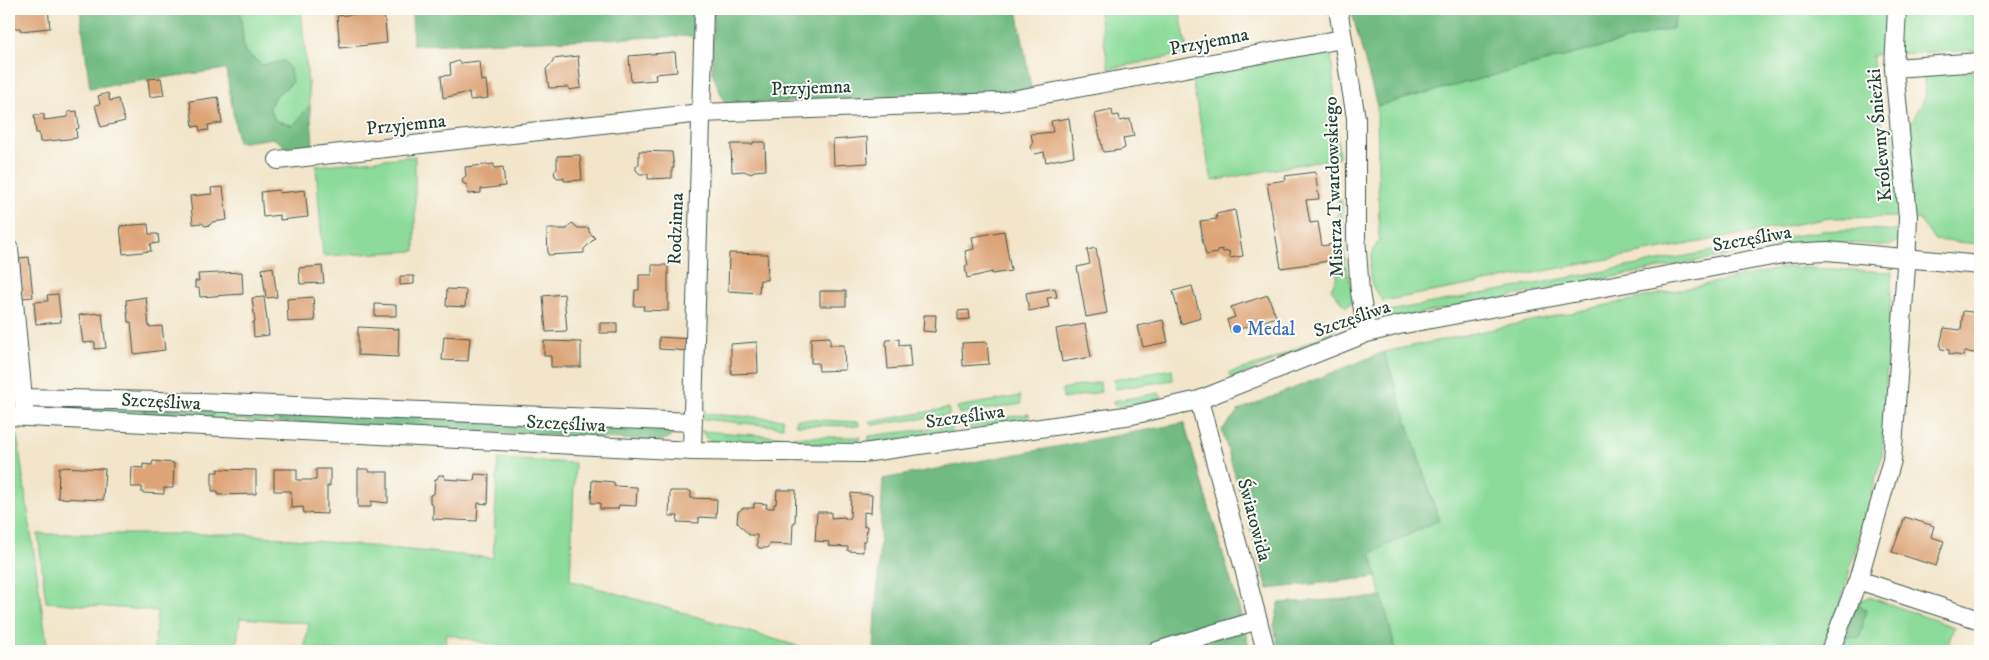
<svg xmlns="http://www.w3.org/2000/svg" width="1989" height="660" viewBox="0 0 1989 660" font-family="'IM FELL DW Pica',serif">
<rect width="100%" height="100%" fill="#fdfcf7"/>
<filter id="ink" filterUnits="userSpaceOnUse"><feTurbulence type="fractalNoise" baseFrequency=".02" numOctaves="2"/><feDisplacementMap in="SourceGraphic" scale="10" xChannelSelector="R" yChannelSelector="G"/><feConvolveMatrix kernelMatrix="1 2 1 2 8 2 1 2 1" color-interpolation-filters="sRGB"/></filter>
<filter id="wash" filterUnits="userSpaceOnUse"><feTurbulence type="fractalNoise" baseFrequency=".0096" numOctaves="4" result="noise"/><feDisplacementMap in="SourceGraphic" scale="20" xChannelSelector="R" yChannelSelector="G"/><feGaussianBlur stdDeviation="1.12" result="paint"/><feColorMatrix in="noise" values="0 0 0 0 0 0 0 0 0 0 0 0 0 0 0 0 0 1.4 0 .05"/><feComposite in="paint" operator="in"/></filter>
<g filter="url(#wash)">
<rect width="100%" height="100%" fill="#f2e5ca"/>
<path fill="#8cdb9a" stroke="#568c67" d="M240 9H301L310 105 294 126 275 120 269 108 275 96 292 83 284 61 262 65 244 51Z
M1098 9H1179L1188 53 1109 69Z
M1678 9H1980V50L1872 55 1882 129 1893 127 1900 217 1829 218 1383 301C1380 297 1375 292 1373 287 1366 273 1371 252 1379 239L1377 106 1673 28Z
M1331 51 1339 157 1212 181 1191 76Z
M1980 70V244L1934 240 1919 219 1913 220 1908 129 1926 95 1923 76Z
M415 156V251L323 256 316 166Z
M1338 199 1341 200 1345 264 1355 299 1346 307 1331 289 1337 276Z
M1867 229 1900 231 1897 241 1890 246 1836 242 1782 245 1392 319 1378 313 1821 231Z
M1788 267 1892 272 1882 455 1831 637 1825 651H1396L1370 553 1439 520 1384 352Z
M1335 329V335L1234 378 1230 377 1229 373 1270 361Z
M1172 369 1173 380 1115 389 1114 380Z
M1100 382 1101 392 1063 399 1062 389Z
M1159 393 1162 398 1119 407 1114 405 1113 401Z
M1020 396 1021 404 959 414 957 407Z
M701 404 707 414 783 419V427L702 419Z
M38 406 146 407 143 416 38 409Z
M949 408V415L872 425 870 422Z
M214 410H280L279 422 212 419Z
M1029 414V417L1026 420 965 429 962 427V424Z
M796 419 859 422V426L796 425Z
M953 426 951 432 873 442 869 441V436Z
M701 431 784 437V440L780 444 714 442 707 439Z
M9 435H17L48 651H9Z
M793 437H860L857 444H796L792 441Z
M498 459 575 463 570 580 815 651H520L447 634 444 651H304L309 623 240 618 236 651H154L157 611 46 602 38 534H241L493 558Z
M1869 597 1954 627 1946 651H1838L1857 602Z"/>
<path fill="#71bb82" stroke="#487c5b" d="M80 9H240L244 51 262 65 284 61 290 69 292 83 275 96 269 108 275 120 293 126 310 105 313 145 286 147 273 138 238 143 226 69 90 88Z
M412 9H695L694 36 413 45Z
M713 9H1017L1031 88 997 94 725 104 712 72Z
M1351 9H1678L1673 28 1377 106Z
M1384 352 1439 520 1371 553 1377 577 1268 589 1222 430 1239 410Z
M146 407 214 410 212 419 143 416Z
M280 410 432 416 667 430 670 433 671 437 660 441 279 422Z
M1184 423 1241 615 1250 651H874L883 479Z
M1382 597 1396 651H1279L1274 626 1279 603Z
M1857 602 1866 610 1860 638 1844 637Z"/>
<g id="blocks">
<path fill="#dda478" d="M9 9H48L50 28 21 31 20 28 9 29Z
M384 11 387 43 340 48 337 16Z
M675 52 677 72 655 74 656 80 631 82 629 56Z
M578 56 581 88 569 90V87L549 88 546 69 553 62V59Z
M458 61 460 63 479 61 481 81 486 80 488 98 470 100 469 92 443 98 441 76 451 75 450 64Z
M161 78 164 95 150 97 148 79Z
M108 93 110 101 118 99 125 121 101 127 95 105 100 104 98 96Z
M218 97 222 123 208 125 209 130 200 131 199 126 193 127 190 101Z
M1112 110 1113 116 1119 115 1120 121 1130 119 1134 136 1123 138 1125 148 1121 150 1103 152 1095 114Z
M77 111 79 128 76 129 77 138 40 142 39 133H36L34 115 44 114V120L68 117V112Z
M1069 118 1074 156 1046 162 1044 152 1035 154 1032 151 1031 147 1033 144 1031 134 1053 132 1051 121Z
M867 137 868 163 834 165 833 140Z
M753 142H765L766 170 754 171 751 174 744 171 732 172 731 144H753Z
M639 151 672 152 674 168H672V178L648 179V174H640L636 170V166L639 164Z
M580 155 582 180 564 181V178H558L555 176 554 171 557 169V156Z
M494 164V168L503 167 505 186 481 189V193L468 194 467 185 463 183 462 179 466 176 465 167Z
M1315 172 1319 199 1306 200 1310 223 1318 222 1322 246 1333 244 1336 260 1281 268 1267 183 1286 180 1285 176Z
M223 187 227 220 212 222 210 225 205 226 202 223 193 224 190 196 212 194 211 188Z
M279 190V193L305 190 308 217 280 220V215L263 217 261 192Z
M1235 210 1243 256 1230 258 1229 251 1223 252 1222 249 1217 250 1218 253 1206 255 1201 235 1202 234 1200 221 1217 219 1216 214Z
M572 223 578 228H589V232L595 238 584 249V253L548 255 547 229H567Z
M148 224 149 234H158L159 243 150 244 151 251 123 254 120 226Z
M1004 231 1011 271 992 274V272L967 278 965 266 968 265 965 251 974 249 972 237Z
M1096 248 1107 313 1086 317 1077 267 1090 264 1087 250Z
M729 253 768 254 767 280H760L759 293 728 291Z
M29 257 33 297 23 298 19 258Z
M652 265H668V311L643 310 644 306H634L635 290H639V275H652Z
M322 266 324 283 300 284 299 268Z
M273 267 277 297 266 298 262 269Z
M242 272 243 294 200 297 199 288H195V281H199L198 274Z
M400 276H414V284L400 285Z
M1192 286 1201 318 1181 324 1173 291Z
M1055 288 1057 297 1047 298 1049 307 1029 311 1026 293Z
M447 289 466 290 465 307 446 306Z
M820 291H846V306H820Z
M58 294 61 322 36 324 34 302 48 301 47 295Z
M564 294 567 331 546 332 543 296Z
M1268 295 1276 317 1231 332 1227 320 1235 317 1231 307Z
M146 297 149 327 162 326 165 350 134 354 131 322H128L126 300Z
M264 297 269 335 254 337 253 322H255L252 298Z
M313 297 315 321 288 322 287 299Z
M375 304 396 305V316H375Z
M969 310 970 319 958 320V311Z
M1963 311 1980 313 1976 353 1964 352V356L1949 354V350L1941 349 1940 346 1944 328 1961 330Z
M102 313 106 348 95 349V342L83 343 79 315Z
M924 315H936L935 332 923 331Z
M1163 320 1168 342 1143 347 1138 326Z
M600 323H617V333H600Z
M1085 324 1091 357 1062 362 1056 329Z
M358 327 399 329 398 357 358 355Z
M444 336 470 338 468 361 442 360Z
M659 337 692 339V351L659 349Z
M830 337V345H844L845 370 819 371 818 363H811V338Z
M899 339V345L909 344 911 367 888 369 886 343 887 340Z
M544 341 581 342V367H551V356H544Z
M757 342 758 373 731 374V344Z
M987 342 989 364 963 366 962 343Z
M153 461 174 463 173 488H164V494L142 493V487H131L132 467 143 468V464L152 465Z
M59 467 105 469 103 500 58 498Z
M218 469 256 470V494L218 495V491H212V472H218Z
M274 469H297V480H316V469H330V486H327V514L304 513 303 507 291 508V491H274Z
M358 469H369V472H388V503L371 501V507H358Z
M475 474 489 475 488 504 478 503 477 521 433 519V505L430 503V495L434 494 435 479H437L439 475H444L445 479 474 481Z
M592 480 614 482V486L637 487 636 506 619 505 618 509H600V503H591Z
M777 490H796L795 523H793L792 545 770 544 767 548H759L757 545V535H749L737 522 738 512 743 508H754V503L767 504 766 508H774V504H776Z
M670 491H691V498L717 499 716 518 699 517V523L677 522 678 516H669Z
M851 493 872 495 871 513 864 512V527L867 526 866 541H863V552L848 551V547L828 546 829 542 815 541 817 512H831V518L845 517V519H850Z
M1905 517 1934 526 1931 537 1944 541 1936 566 1892 552Z"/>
</g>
</g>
<g filter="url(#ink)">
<use href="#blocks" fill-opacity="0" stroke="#3f564a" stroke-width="1"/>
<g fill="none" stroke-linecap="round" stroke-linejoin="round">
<defs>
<path id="street" d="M1338 9 1356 118V237L1360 292 1367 333
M1897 9 1894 68 1908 217 1906 267 1892 460 1858 580 1980 620
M1894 68 1980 62
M278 160 701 113 1001 102 1342 39
M9 249 24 409
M24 398 200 402 693 422
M1199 400 1266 651
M9 416 692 451 863 453 1132 415 1199 400 1367 333 1399 325 1788 253 1827 251 1980 265
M692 451 704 9
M1157 651 1258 620
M1830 651 1858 580"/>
</defs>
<use href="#street" stroke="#3f564a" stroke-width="20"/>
<use href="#street" stroke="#fff" stroke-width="18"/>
</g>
</g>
<circle fill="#3f7fe0" stroke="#fdfcf7" stroke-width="2" cx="1237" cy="329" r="5"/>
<g text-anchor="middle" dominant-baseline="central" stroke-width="4" stroke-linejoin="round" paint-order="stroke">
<g font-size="19" fill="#1f3d34" stroke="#fdfcf7">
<text transform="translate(1209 42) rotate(-11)">Przyjemna</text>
<text transform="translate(811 88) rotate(-2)">Przyjemna</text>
<text transform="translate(406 125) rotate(-6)">Przyjemna</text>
<text transform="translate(1880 135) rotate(-95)">Królewny Śnieżki</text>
<text transform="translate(1334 187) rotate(-92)">Mistrza Twardowskiego</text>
<text transform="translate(676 229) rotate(-88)">Rodzinna</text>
<text transform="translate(1752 239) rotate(-10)">Szczęśliwa</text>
<text transform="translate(1352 319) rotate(-19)">Szczęśliwa</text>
<text transform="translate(161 402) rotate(3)">Szczęśliwa</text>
<text transform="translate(965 417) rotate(-8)">Szczęśliwa</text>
<text transform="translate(566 424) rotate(3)">Szczęśliwa</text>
<text transform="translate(1254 520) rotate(75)">Światowida</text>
</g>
<g font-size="19" fill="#366cbe" stroke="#fdfcf7" text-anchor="start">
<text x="1247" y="329">Medal</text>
</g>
</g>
<rect width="1989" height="660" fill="none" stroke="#fdfcf7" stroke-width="30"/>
</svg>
